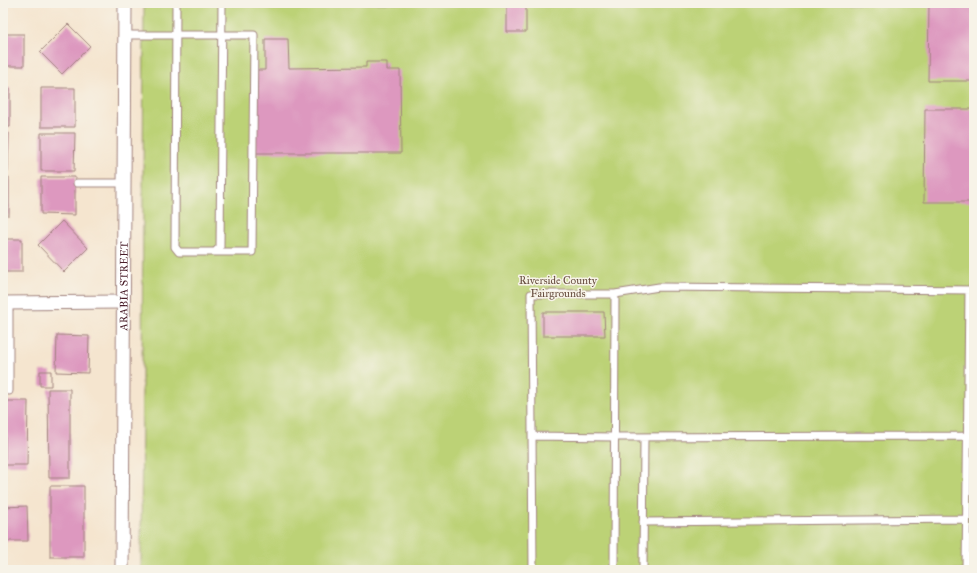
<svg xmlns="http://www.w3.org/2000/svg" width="977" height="573" viewBox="0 0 977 573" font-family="'IM FELL Great Primer',serif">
<rect width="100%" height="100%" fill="#f7f3e8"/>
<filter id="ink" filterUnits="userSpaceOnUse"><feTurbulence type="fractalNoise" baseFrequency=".025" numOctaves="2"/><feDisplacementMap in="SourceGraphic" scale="8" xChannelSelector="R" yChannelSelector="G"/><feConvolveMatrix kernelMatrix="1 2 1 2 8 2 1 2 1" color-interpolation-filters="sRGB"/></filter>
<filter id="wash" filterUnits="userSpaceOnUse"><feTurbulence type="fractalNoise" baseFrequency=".012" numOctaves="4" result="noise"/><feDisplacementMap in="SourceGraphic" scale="16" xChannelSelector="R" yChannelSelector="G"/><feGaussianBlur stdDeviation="0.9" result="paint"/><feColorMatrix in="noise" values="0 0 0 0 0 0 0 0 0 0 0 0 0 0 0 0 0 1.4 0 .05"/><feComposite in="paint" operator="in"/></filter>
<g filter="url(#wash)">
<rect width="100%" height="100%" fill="#f5e5cf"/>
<path fill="#bcd276" stroke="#837850" d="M144 3H974V570H141Z"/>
<g id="blocks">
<path fill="#dd98bf" d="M507 3H526V32H507Z
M929 3H974V81H928Z
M68 24 90 46 62 74 40 52Z
M3 34H24V66H3Z
M265 39H288L289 68 366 67V62H387V70H400L401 153H255V70H265Z
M3 88H10V127H3Z
M41 88H75V127H41Z
M925 109H974V202H924Z
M3 133H9L8 172H3Z
M41 133H75L74 171H41Z
M3 177H9V215H3Z
M41 177H75V215L41 214Z
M62 221 88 248 64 272 38 245Z
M3 239H22V272H3Z
M543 312H604L605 336H543Z
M57 335 89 336 88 373 56 372Z
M40 371H51V386H40Z
M48 389H70V478H49Z
M5 401H28L27 465H5Z
M50 486H84V557H50Z
M27 506 28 541H3V507Z"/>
</g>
</g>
<g filter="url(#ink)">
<use href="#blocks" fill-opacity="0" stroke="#a0827d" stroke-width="1"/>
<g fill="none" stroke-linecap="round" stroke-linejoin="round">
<defs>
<path id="lane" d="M176 3 175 247 179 252H215L220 247 222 3
M125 35H254L252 252H215
M77 183H124
M9 303V391
M532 436 614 437 968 436
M643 522 966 519
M533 570 531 294H615L659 287 974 290
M614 570 615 294
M643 570 644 437
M966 570 969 290"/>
<g id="street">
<path d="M3 303 123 302"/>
<path id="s1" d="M122 570 125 3"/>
</g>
</defs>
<use href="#lane" stroke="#a0827d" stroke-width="9"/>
<use href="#street" stroke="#a0827d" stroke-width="15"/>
<use href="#lane" stroke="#fff" stroke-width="7"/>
<use href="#street" stroke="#fff" stroke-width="13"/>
</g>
</g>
<g text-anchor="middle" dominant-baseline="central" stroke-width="3" stroke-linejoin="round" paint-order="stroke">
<g font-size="11" fill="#664c3e" stroke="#f7f3e8">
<text x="558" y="280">Riverside County<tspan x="558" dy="13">Fairgrounds</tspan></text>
</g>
<g font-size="11" fill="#4a1f2b" stroke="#f7f3e8">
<text stroke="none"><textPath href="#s1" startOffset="284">ARABIA STREET</textPath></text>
</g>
</g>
<rect width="977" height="573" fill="none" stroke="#f7f3e8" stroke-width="16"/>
</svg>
